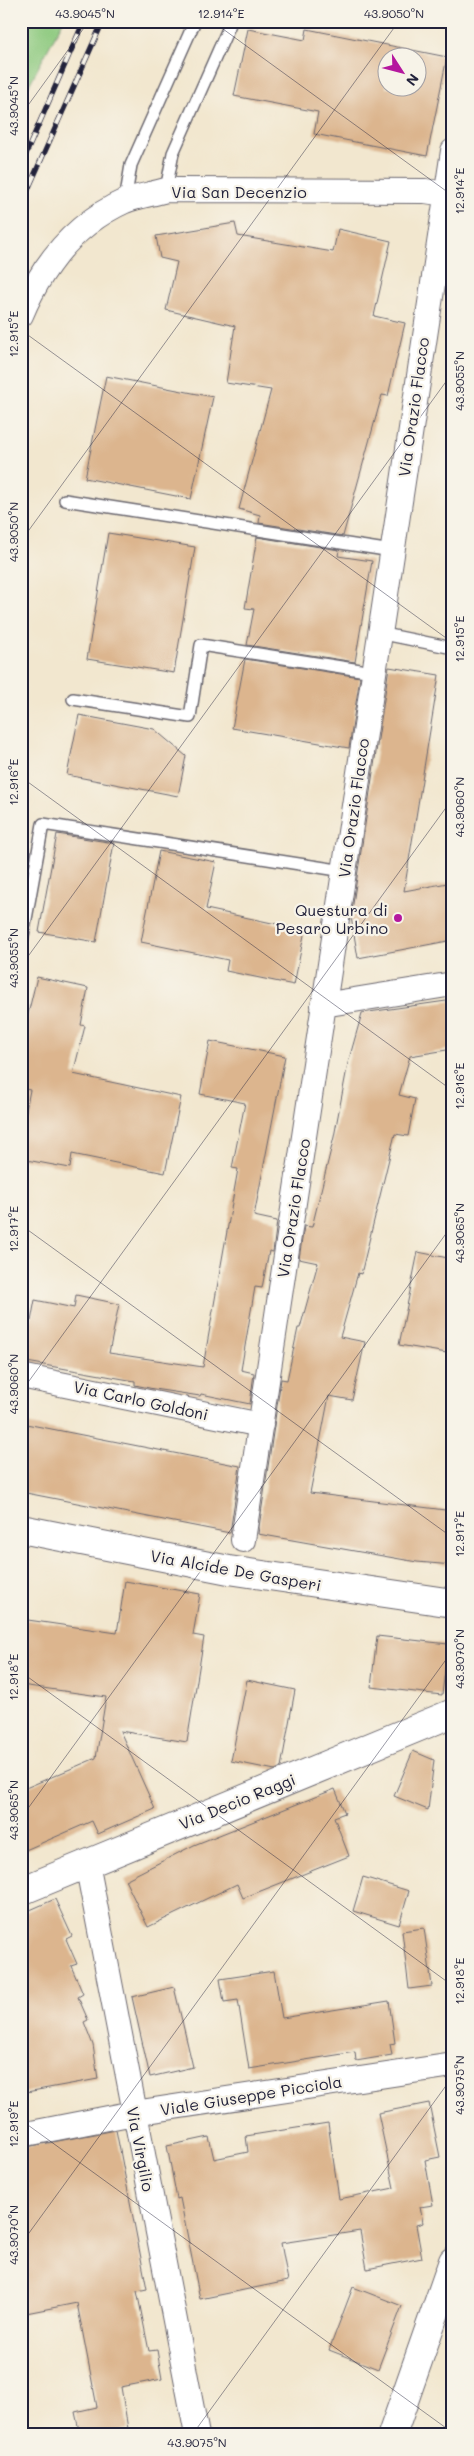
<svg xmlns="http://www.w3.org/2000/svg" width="474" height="2456" viewBox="0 0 474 2456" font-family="Mali,sans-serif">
<rect width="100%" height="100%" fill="#f7f3e8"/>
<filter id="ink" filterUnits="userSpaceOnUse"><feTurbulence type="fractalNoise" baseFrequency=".02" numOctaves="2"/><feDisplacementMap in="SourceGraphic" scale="10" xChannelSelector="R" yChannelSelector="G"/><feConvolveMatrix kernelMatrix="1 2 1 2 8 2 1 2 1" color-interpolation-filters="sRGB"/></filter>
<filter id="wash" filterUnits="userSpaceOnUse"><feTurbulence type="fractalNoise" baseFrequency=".0096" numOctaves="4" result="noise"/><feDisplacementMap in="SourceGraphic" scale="20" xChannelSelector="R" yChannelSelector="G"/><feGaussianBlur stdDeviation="1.12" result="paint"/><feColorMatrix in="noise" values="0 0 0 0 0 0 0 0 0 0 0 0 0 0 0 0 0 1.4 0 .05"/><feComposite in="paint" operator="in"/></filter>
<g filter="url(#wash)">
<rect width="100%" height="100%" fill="#f2e7cf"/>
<path fill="#8cc97e" stroke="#57765c" d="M21 21H63L21 100Z"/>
<g id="blocks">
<path fill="#dcb58e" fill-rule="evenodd" d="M248 29 305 40 307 29 447 57 427 156 314 134 318 112 234 96ZM386 58H416V88H386Z
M235 223 238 236 333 252 338 229 391 241 374 316 405 323 388 396 382 395 343 536 259 523 260 515 239 509 271 390 226 383 235 326 166 310 177 262 160 258 156 236Z
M106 376 213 397 191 499 85 478Z
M108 533 195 547 174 673 87 659Z
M257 537 339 550 338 556 372 561 355 662 247 645 254 609 245 608Z
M245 659 360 677 349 748 232 728Z
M389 667 439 675 404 891 453 882V940L358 958 351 917Z
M79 715 154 729 186 756 178 796 67 775Z
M57 834 114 843 96 942 39 932Z
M159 851 216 862 206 909 305 930 294 985 226 971 228 960 141 942Z
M37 977 88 988 81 1025 85 1026 73 1074 181 1097 165 1173 72 1154 70 1168 21 1159V1136L30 1090 21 1088V1043Z
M453 1000V1049L410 1056 399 1095 415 1099 408 1136 395 1134 361 1274 358 1273 340 1337 365 1342 352 1400 329 1396 310 1493 453 1511V1565L417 1562 258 1534 281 1379 287 1380 298 1328H300L318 1263 299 1259 304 1226 312 1227 334 1137 348 1063 362 1013Z
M210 1041 285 1056 254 1216 277 1221 273 1252 269 1251 262 1288 255 1287 241 1370 254 1373 250 1404 201 1394 200 1396 154 1389 135 1385V1381L21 1361V1319L31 1321 35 1300 74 1308 76 1295 119 1304 109 1353 203 1367 238 1169 232 1168 245 1103 200 1094Z
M418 1252 453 1259V1354L399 1345Z
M21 1423 240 1466 230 1533 21 1492Z
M125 1581 200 1594 193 1635 204 1637 187 1742 120 1731 155 1809 98 1834 92 1821 21 1852V1790L96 1758 106 1697 21 1685V1619L117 1633Z
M377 1636 448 1644 442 1695 371 1687Z
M247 1680 295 1690 281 1767 275 1770 231 1761Z
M413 1751 434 1760 428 1810 394 1796Z
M335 1789 345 1813 334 1817 349 1856 243 1898 237 1884 148 1927 125 1880 194 1845Z
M363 1877 409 1891 399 1925 353 1911Z
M55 1899 72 1936 66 1939 77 1964 71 1966 83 1994 78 1997 88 2020 84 2022 93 2045 98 2079 21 2093V1914Z
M424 1928 432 1986 409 1989 402 1931Z
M274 1971 282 2018 389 2001 395 2043 390 2044 392 2055 356 2061 355 2052 249 2069 238 2000 224 2002 220 1979Z
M174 1987 193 2067 150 2077 132 1997Z
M429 2103 440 2157 425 2160 433 2205 420 2207 423 2223 416 2225 422 2258 367 2269 360 2231 281 2243 288 2281 200 2299 180 2198 177 2199 167 2146 209 2137 214 2159 248 2152 246 2136 328 2123 339 2199 394 2188 378 2113Z
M116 2130 147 2289 137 2291 149 2351 157 2350 162 2379 121 2387 128 2429 99 2435H80L75 2412 97 2407 77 2303 21 2314V2148Z
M353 2287 402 2306 378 2369 329 2350Z"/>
</g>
</g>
<g filter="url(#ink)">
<use href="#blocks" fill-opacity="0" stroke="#6b676f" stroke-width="1"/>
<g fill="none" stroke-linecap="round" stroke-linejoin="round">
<defs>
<path id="lane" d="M166 190 173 153 231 22
M125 201 131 165 195 21
M65 500 392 551
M379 633 453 648
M73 699 190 717 201 645 373 672
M452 862 453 857
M21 947 43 824 344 871"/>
<path id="street" d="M21 315C42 265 74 224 125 201 138 196 153 194 166 190L425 191 453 195
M323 1005 453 984
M21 1376 261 1425
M243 1540 453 151
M87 1863 197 2435
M21 2135 134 2113 453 2065"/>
<path id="secondary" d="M21 1529 229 1570 453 1603
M21 1891 453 1713
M392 2435 453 2261"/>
</defs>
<use href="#lane" stroke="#6b676f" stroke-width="14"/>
<use href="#street" stroke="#6b676f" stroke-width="26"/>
<use href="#secondary" stroke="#6b676f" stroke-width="30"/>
<use href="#lane" stroke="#fff" stroke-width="11"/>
<use href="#street" stroke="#fff" stroke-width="24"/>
<use href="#secondary" stroke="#fff" stroke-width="28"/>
<defs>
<path id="rail" d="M21 165 84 21
M21 205 103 21"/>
</defs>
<use href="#rail" stroke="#22223b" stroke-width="5.5"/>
<use href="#rail" stroke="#f7f3e8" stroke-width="4" stroke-dasharray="11" stroke-linecap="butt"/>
</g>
</g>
<path fill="none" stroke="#22223b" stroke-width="1" stroke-opacity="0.45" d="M212 21 453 196M21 115 89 21M21 330 453 643M21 541 399 21M21 777 453 1091M21 966 453 372M21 1225 453 1538M21 1392 453 798M21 1672 453 1986M21 1818 453 1224M21 2120 453 2433M21 2244 453 1650M192 2435 453 2076"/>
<circle fill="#b5179e" stroke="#f7f3e8" stroke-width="2" cx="398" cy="918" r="5"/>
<g text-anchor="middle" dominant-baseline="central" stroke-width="4.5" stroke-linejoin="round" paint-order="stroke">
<g font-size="16" fill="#22223b" stroke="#f7f3e8">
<text x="239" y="191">Via San Decenzio</text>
<text transform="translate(413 407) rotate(-82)">Via Orazio Flacco</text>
<text transform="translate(353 808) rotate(-82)">Via Orazio Flacco</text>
<text transform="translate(293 1208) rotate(-81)">Via Orazio Flacco</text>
<text transform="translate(141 1400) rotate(12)">Via Carlo Goldoni</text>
<text transform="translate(236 1570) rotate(10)">Via Alcide De Gasperi</text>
<text transform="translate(237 1801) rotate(-22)">Via Decio Raggi</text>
<text transform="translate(251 2095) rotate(-9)">Viale Giuseppe Picciola</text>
<text transform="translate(141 2149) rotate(79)">Via Virgilio</text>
</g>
<g font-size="16" fill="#22223b" stroke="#f7f3e8" text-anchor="end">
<text x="388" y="909">Questura di<tspan x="388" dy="18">Pesaro Urbino</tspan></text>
</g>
</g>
<rect width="474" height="2456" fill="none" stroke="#f7f3e8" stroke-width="55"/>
<g transform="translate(402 72) rotate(126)"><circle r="24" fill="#f7f3e8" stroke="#a29fa3"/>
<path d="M0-4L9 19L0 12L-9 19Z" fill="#b5179e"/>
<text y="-8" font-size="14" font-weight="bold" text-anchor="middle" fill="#22223b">N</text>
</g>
<rect x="28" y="28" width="418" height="2400" fill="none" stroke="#22223b" stroke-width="2"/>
<g font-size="12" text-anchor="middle" fill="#22223b">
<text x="85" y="18">43.9045°N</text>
<text x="221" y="18">12.914°E</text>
<text x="394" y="18">43.9050°N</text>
<text transform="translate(14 106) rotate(-90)" y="4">43.9045°N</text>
<text transform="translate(460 191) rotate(-90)" y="4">12.914°E</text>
<text transform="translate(14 334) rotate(-90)" y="4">12.915°E</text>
<text transform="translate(460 381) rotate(-90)" y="4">43.9055°N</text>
<text transform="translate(14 532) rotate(-90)" y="4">43.9050°N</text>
<text transform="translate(460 639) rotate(-90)" y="4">12.915°E</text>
<text transform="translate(14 782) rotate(-90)" y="4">12.916°E</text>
<text transform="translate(460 807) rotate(-90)" y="4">43.9060°N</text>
<text transform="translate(14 958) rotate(-90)" y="4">43.9055°N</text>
<text transform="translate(460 1086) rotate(-90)" y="4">12.916°E</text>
<text transform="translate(14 1229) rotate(-90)" y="4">12.917°E</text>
<text transform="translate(460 1233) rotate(-90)" y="4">43.9065°N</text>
<text transform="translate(14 1384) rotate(-90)" y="4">43.9060°N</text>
<text transform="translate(460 1534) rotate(-90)" y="4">12.917°E</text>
<text transform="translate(460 1659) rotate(-90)" y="4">43.9070°N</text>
<text transform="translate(14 1677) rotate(-90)" y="4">12.918°E</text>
<text transform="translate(14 1810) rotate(-90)" y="4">43.9065°N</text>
<text transform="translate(460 1981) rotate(-90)" y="4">12.918°E</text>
<text transform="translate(460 2085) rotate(-90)" y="4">43.9075°N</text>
<text transform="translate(14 2124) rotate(-90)" y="4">12.919°E</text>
<text transform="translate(14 2235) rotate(-90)" y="4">43.9070°N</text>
<text x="197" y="2447">43.9075°N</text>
</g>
</svg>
